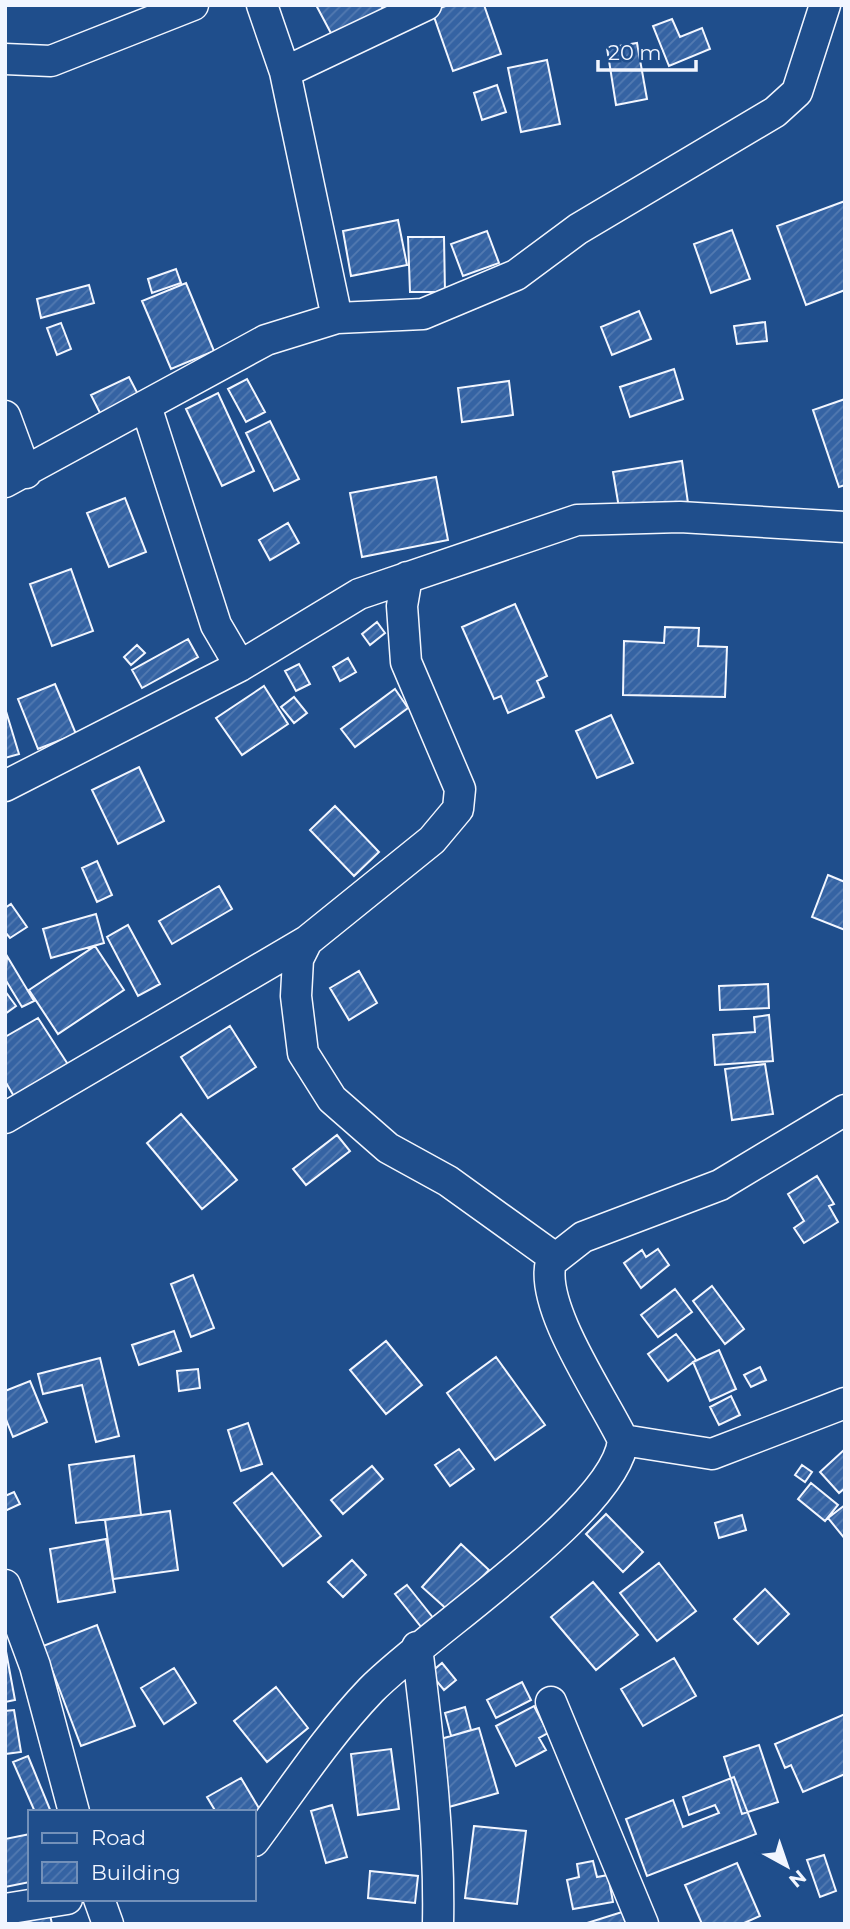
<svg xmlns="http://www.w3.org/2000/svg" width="850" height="1929" viewBox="0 0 850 1929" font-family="Montserrat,sans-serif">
<defs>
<pattern id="building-hatch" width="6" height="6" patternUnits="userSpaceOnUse" patternTransform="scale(1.75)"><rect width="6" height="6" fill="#3563a3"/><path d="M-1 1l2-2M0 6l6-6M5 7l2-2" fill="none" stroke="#537ab1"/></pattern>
</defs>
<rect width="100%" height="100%" fill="#1f4e8c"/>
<path fill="url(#building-hatch)" stroke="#f2f6ff" stroke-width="2" d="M316 5H381L388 18 333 37Z
M448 5H484L501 54 453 71 432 11Z
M672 19 680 37 702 28 710 49 669 66 653 26Z
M637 43 647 99 616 105 607 48Z
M547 60 560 124 521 132 508 68Z
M497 85 506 112 482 120 474 93Z
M845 201V290L806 305 777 226Z
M398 220 407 265 351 276 343 231Z
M732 230 750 279 711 293 694 244Z
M487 231 499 263 463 276 451 244Z
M408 237H444L445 292H410Z
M176 269 181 283 152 293 148 279Z
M186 283 214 351 171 369 142 301Z
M89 285 94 303 41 318 37 299Z
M639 311 651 339 612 355 601 327Z
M765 322 767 341 737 344 734 326Z
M61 323 71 349 57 355 47 328Z
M674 369 683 399 630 417 620 387Z
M129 377 142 402 104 421 91 395Z
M247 379 265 412 246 422 228 389Z
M509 381 513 415 462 422 458 388Z
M218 393 254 471 222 486 186 409Z
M845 399V485L839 487 813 410Z
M270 421 299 479 274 491 246 433Z
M682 461 688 503 620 514 613 472Z
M436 477 448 540 362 557 350 493Z
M125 498 146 552 109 567 87 513Z
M288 523 299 543 270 560 259 540Z
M71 569 93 631 52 646 30 584Z
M515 604 547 676 537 681 544 697 508 713 501 696 494 699 462 627Z
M377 622 385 633 370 645 362 634Z
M665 627 699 628 698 646 727 647 725 697 623 695 624 641 664 643Z
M188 639 198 657 142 688 132 670Z
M137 645 145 653 131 665 124 657Z
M348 658 356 672 340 681 333 667Z
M299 664 310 684 296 691 285 671Z
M55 684 76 734 38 749 18 699Z
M264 686 288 724 242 755 216 718Z
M395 689 408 708 355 747 341 729Z
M294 697 307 713 294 723 281 707Z
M5 708 19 754 5 758Z
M611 715 633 763 597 778 576 731Z
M139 767 164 821 118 844 92 790Z
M335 806 379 852 354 876 310 830Z
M97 861 112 895 97 902 82 868Z
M828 875 845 882V930L812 917Z
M219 886 232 909 172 944 159 921Z
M11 904 27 927 10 938 5 932V908Z
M96 914 104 943 51 958 43 929Z
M128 925 160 984 138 996 107 937Z
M95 946 124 990 58 1034 29 990Z
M7 956 34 1001 22 1007 5 979Z
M359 971 377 1003 349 1020 330 988Z
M768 984 769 1008 720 1010 719 986Z
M5 991 16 1006 5 1014Z
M769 1015 773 1061 715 1065 713 1035 755 1032 754 1017Z
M38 1018 69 1066 19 1105 5 1081V1037Z
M230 1026 256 1067 208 1098 181 1057Z
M765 1064 773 1114 732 1120 725 1069Z
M181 1114 237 1180 202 1209 147 1143Z
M337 1135 350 1151 306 1185 293 1169Z
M817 1176 834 1204 829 1206 838 1222 804 1243 794 1228 804 1221 788 1194Z
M658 1249 669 1265 641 1288 624 1263 642 1250 646 1257Z
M193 1275 214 1328 191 1337 171 1284Z
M712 1286 744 1329 725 1344 693 1301Z
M675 1289 692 1312 658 1337 641 1315Z
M174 1331 181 1351 139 1365 132 1345Z
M676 1334 696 1360 668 1381 648 1354Z
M386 1341 422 1385 386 1414 350 1370Z
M719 1350 736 1389 710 1401 693 1362Z
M496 1357 545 1425 495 1460 447 1393Z
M100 1358 119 1436 96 1442 82 1385 43 1394 38 1374Z
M760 1367 766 1380 751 1387 744 1375Z
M198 1369 200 1388 179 1391 177 1371Z
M30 1381 47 1422 13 1437 5 1417V1391Z
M731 1396 740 1415 719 1425 710 1407Z
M248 1423 262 1464 241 1471 228 1430Z
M459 1449 474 1469 450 1486 435 1465Z
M845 1449V1488L839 1493 820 1472Z
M134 1456 141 1515 76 1523 69 1465Z
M802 1465 812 1472 805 1482 795 1475Z
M372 1466 383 1479 343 1514 331 1500Z
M272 1473 321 1536 283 1566 234 1503Z
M811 1483 838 1505 825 1521 798 1499Z
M14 1492 20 1504 5 1511V1496Z
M845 1505V1539L828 1518Z
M170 1511 178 1570 113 1579 105 1520Z
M606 1514 643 1552 623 1572 586 1534Z
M742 1515 746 1530 719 1538 715 1523Z
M106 1539 115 1592 58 1602 50 1549Z
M461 1544 489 1570 450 1612 422 1587Z
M352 1560 366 1575 343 1597 328 1582Z
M659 1563 696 1611 657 1641 620 1593Z
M593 1582 638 1635 596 1670 551 1617Z
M407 1585 438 1624 426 1633 395 1594Z
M765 1589 789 1614 758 1644 734 1619Z
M97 1625 135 1726 81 1746 43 1646Z
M5 1646 15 1700 5 1702Z
M674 1658 696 1696 643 1726 621 1689Z
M442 1663 456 1680 444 1690 430 1673Z
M174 1668 196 1703 164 1724 141 1688Z
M522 1682 531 1700 496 1718 487 1700Z
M276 1687 308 1728 267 1762 234 1721Z
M534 1706 548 1733 539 1738 546 1750 516 1766 496 1726Z
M465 1707 471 1730 451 1736 445 1713Z
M14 1710 21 1752 5 1754V1711Z
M845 1714V1774L803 1792 791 1765 785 1768 775 1744Z
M479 1728 498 1793 449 1807 430 1742Z
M759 1745 778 1802 742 1814 724 1757Z
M391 1749 399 1809 358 1815 351 1754Z
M28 1756 51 1812H35L13 1762Z
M734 1777 756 1834 647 1876 626 1819 673 1800 683 1827 719 1813 715 1805 689 1815 683 1797Z
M241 1778 260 1810 254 1814 216 1812 207 1797Z
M332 1805 347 1857 326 1863 311 1811Z
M474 1826 526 1831 517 1904 465 1898Z
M30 1834V1882L5 1887V1839Z
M824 1855 836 1891 820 1897 807 1860Z
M593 1861 597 1877 608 1875 613 1902 573 1909 567 1880 579 1877 577 1864Z
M737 1863 760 1916 742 1924H702L685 1885Z
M370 1871 418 1876 415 1903 368 1898Z
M622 1912 626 1924H584Z
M50 1915 52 1924H18Z"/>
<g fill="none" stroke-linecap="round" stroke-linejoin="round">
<defs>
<path id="minor" d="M262 5 285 72 337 318
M5 59 51 61 193 5
M285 72 426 5
M146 406 216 625 240 666
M5 416 26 473
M5 482 266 340 337 318 423 314 516 275 578 229 775 112 797 92 825 5
M407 577 402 606 406 662 460 789 458 809 432 840 307 941 298 959 296 996 303 1053 332 1099 388 1148 448 1181 555 1258
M5 786 240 666 359 594 577 520 680 517 845 527
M5 1118 307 941
M623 1440 712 1454 845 1403
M5 1585 35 1666 74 1812
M417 1647C428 1739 440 1830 438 1924
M551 1702 643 1924
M254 1841C292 1790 327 1736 371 1690 425 1634 617 1510 623 1440 603 1398 539 1307 551 1262L583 1237 720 1185 845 1110
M99 1899 108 1924
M5 1909 67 1899"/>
</defs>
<use href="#minor" stroke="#f2f6ff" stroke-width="33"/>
<use href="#minor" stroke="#1f4e8c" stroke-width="30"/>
</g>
<rect width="850" height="1929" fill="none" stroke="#f2f6ff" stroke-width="14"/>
<rect x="28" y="1810" width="228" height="91" fill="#1f4e8c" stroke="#7391ba" stroke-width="2"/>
<rect x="42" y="1833" width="35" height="10" fill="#1f4e8c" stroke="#7391ba" stroke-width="2"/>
<text x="91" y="1845" font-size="21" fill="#f2f6ff">Road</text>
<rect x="42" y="1862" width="35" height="21" fill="url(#building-hatch)" stroke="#7391ba" stroke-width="2"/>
<text x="91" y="1880" font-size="21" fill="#f2f6ff">Building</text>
<g transform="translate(787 1866) rotate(140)" stroke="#1f4e8c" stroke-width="5" paint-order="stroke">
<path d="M0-5L12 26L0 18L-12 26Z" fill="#f2f6ff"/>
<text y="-10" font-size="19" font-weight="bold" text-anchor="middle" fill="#f2f6ff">N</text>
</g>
<path d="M598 60v10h98v-10" fill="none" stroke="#f2f6ff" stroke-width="3.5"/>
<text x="608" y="60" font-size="21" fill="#f2f6ff" stroke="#1f4e8c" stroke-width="5" paint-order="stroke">20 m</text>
</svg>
